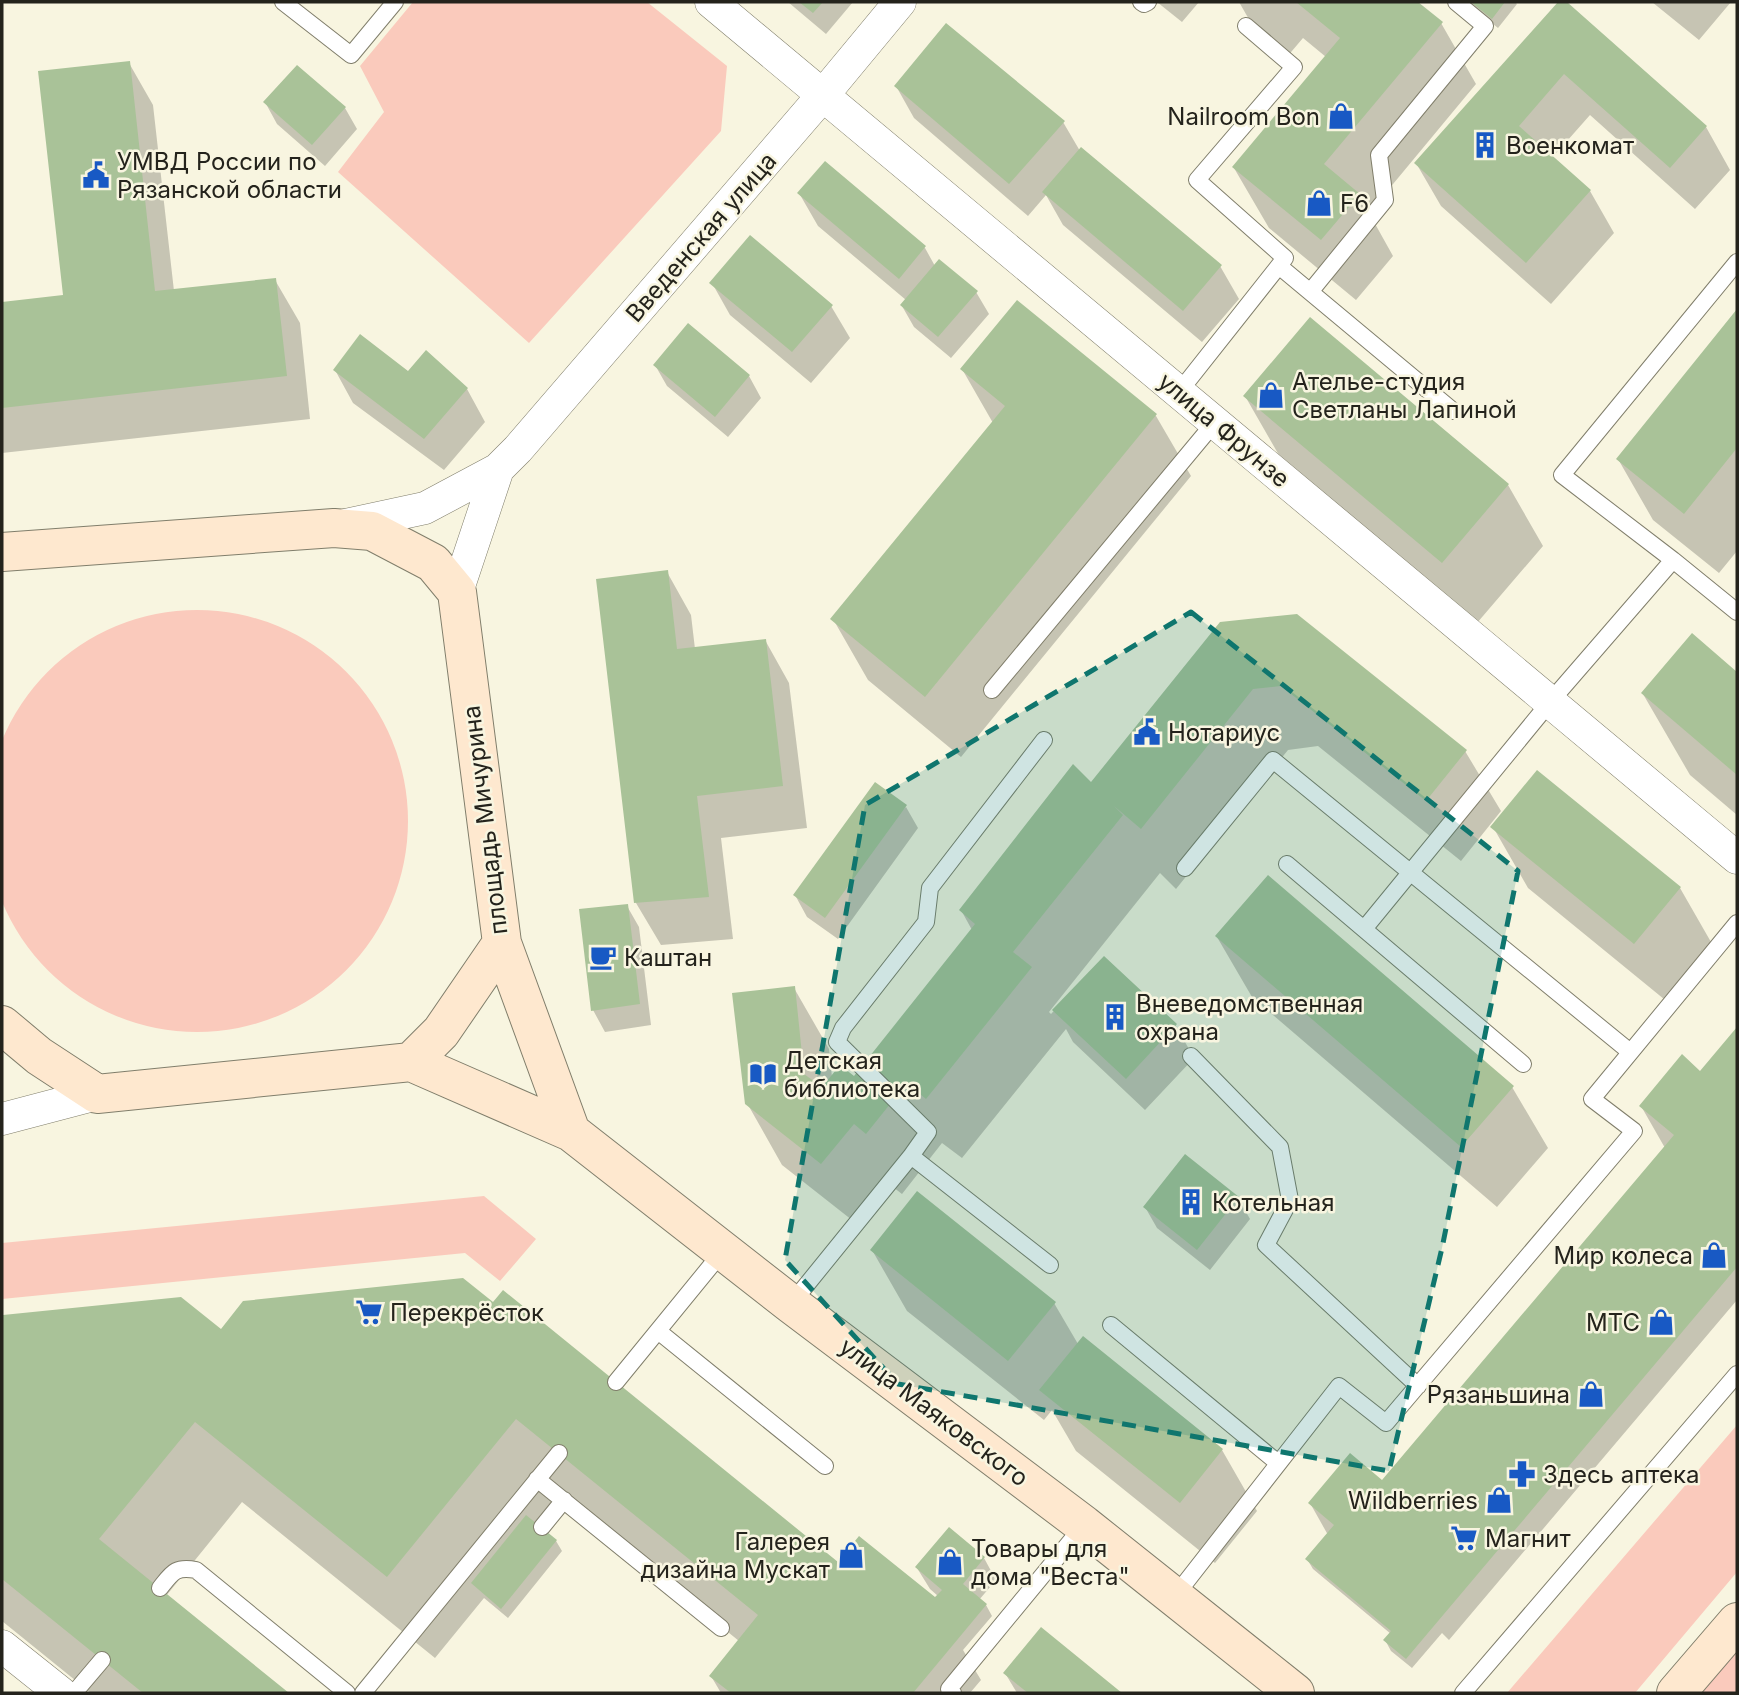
<svg xmlns="http://www.w3.org/2000/svg" width="1739" height="1695" viewBox="0 0 1739 1695" font-family="Inter,sans-serif">
<rect width="100%" height="100%" fill="#f8f5e0"/>
<path fill="#facabc" d="M413 2H647L727 66 721 131 529 343 338 172 384 112 360 66Z
M-14 821a211 211 0 1 1 422 0a211 211 0 1 1-422 0Z
M484 1196 536 1239 500 1281 465 1253 2 1299V1243Z
M1737 1425V1572L1635 1693H1507Z
M1737 1649V1693H1699Z"/>
<path fill="#0003" d="M788 2H853L826 34Z
M1157 2H1199L1182 22Z
M1239 2H1415L1441 23 1476 84 1369 213 1393 256 1356 300 1269 228 1234 168 1326 57 1303 38 1286 58 1258 35Z
M1466 2H1515L1517 4 1498 28Z
M1560 2H1564L1706 127 1730 170 1695 209 1590 115 1552 158 1590 191 1614 233 1551 304 1441 206 1416 163Z
M1652 2H1731L1699 40Z
M129 63 153 105 174 291 275 280 300 323 310 419 2 453V304L65 297Z
M896 86 1063 122 1080 151 1220 266 1239 299 1202 342 1063 225 1046 195 1028 216 914 118Z
M265 102 345 108 357 129 325 166 277 124Z
M825 163 925 248 935 266 976 292 989 314 951 358 914 327 902 306 906 300 818 226 799 193Z
M712 283 831 306 850 338 811 383 730 315Z
M1017 302 1156 416 1191 476 961 757 868 680 833 619 993 423 962 369Z
M1737 311V551L1719 573 1653 520 1618 459Z
M655 365 749 376 761 398 728 437 667 386Z
M335 370 408 373 467 389 485 422 444 470 353 403Z
M1245 396 1508 485 1543 546 1477 623 1280 457Z
M667 572 691 615 695 649 765 640 789 683 807 828 721 838 733 939 661 945 636 903Z
M1220 624 1465 751 1501 811 1461 861 1318 746 1288 750 1176 889 1160 873 1049 1012 1051 1014 1104 958 1176 1026 1194 1058 1145 1110 1073 1042 1066 1029 962 1158 942 1143 902 1194 889 1184 857 1224 782 1165 747 1103 794 988 829 1049 832 1077 854 1078 972 930 961 910 1091 785Z
M1692 635 1737 674V815L1690 775 1643 694Z
M906 807 918 828 838 939 807 917 795 895Z
M1493 827 1680 888 1715 949 1670 1004 1528 888Z
M627 906 639 927 651 1025 605 1032 593 1010Z
M1217 937 1512 1087 1548 1148 1497 1207 1252 997Z
M1737 1030V1300L1449 1640 1442 1633 1412 1668 1391 1651 1385 1640 1391 1634 1313 1569 1307 1559 1328 1535 1310 1503 1382 1482 1665 1148 1641 1106 1701 1073Z
M1238 1198 1250 1219 1210 1270 1157 1228 1145 1207Z
M872 1250 1054 1303 1078 1344 1083 1339 1222 1450 1257 1511 1215 1563 1076 1451 1052 1410 1044 1420 907 1311Z
M462 1279 838 1564 934 1599 938 1596 930 1589 917 1568 949 1530 984 1558 996 1580 979 1600 986 1605 992 1616 963 1650 981 1680 970 1693H721L711 1676 739 1641 564 1499 540 1528 556 1541 562 1551 508 1618 484 1598 435 1658 242 1502 166 1596 287 1693H91L2 1621V1328L221 1331Z
M1042 1629 1120 1693H1017L1005 1673Z"/>
<path fill="#a9c298" d="M799 2H823L813 13Z
M1296 2H1418L1443 22 1324 164 1360 194 1321 240 1232 167 1340 38Z
M1471 2H1505L1492 19Z
M1558 2H1567L1707 126 1670 168 1564 74 1519 126 1591 190 1526 263 1414 163Z
M946 23 1065 121 1009 184 894 86Z
M130 61 155 291 276 278 287 376 2 408V302L63 295 38 71Z
M297 65 346 107 312 145 263 102Z
M1081 147 1222 265 1183 311 1042 192Z
M825 161 926 246 899 279 797 193Z
M750 235 833 305 792 352 709 283Z
M939 259 978 291 938 337 900 305Z
M1017 300 1157 414 925 697 830 619 1005 406 960 369Z
M1737 309V448L1684 514 1616 459Z
M1310 317 1509 484 1442 563 1243 396Z
M688 323 750 375 715 417 653 365Z
M360 334 408 371 426 350 468 388 424 439 333 370Z
M668 570 677 649 766 639 783 786 697 796 709 897 634 903 596 579Z
M1297 614 1467 750 1426 801 1281 686 1253 689 1141 829 1114 806 1123 815 1013 952 1032 967 926 1099 907 1083 866 1134 854 1124 821 1164 745 1104 732 993 795 986 804 1074 822 1087 840 1065 854 1076 975 924 959 910 1073 764 1091 782 1220 622Z
M1692 633 1737 672V775L1641 693Z
M1537 770 1681 887 1634 944 1490 827Z
M875 782 907 805 825 918 793 895Z
M1268 875 1514 1086 1461 1147 1215 936Z
M628 904 640 1004 591 1011 579 909Z
M1104 956 1177 1024 1126 1079 1052 1010Z
M1737 1027V1267L1406 1659 1383 1640 1391 1631 1305 1559 1334 1525 1308 1503 1350 1453 1382 1480 1674 1135 1639 1106 1682 1054 1700 1071Z
M1185 1154 1239 1197 1197 1250 1143 1207Z
M917 1191 1056 1302 1008 1361 870 1250Z
M463 1278 493 1302 503 1290 838 1562 859 1536 935 1597 942 1590 915 1567 949 1527 985 1557 963 1584 987 1604 913 1693H731L709 1676 758 1615 516 1419 387 1577 195 1422 99 1539 289 1693H143L2 1579 3 1315 181 1297 221 1329 243 1301Z
M1083 1336 1223 1449 1180 1503 1039 1390Z
M526 1515 557 1540 501 1609 471 1583Z
M1041 1627 1122 1693H1028L1003 1673Z"/>
<g fill="none" stroke-linecap="round" stroke-linejoin="round">
<defs>
<path id="lane" d="M283 2 351 55 395 2
M1141 2 1144 4 1148 2
M1279 266 1453 411
M1310 292 1385 200 1379 155 1485 26 1456 2
M1179 392 1285 258 1197 180 1294 67 1246 26
M1673 560 1737 612
M992 690 1215 422
M1287 864 1523 1064
M1185 868 1273 760 1629 1051
M1364 929 1550 702 1673 560 1562 475 1737 262
M1191 1056 1280 1147 1290 1200 1266 1245 1418 1386
M911 1156 928 1132 837 1042 843 1028 926 922 930 888 1044 740
M791 1304 911 1156 1050 1265
M1111 1325 1278 1463
M658 1331 825 1466
M616 1382 723 1251
M537 1479 721 1628
M542 1527 564 1500
M160 1588C172 1573 175 1566 196 1570L347 1693
M1175 1596 1339 1386 1386 1423 1634 1131 1592 1099 1737 923
M74 1693 102 1660
M363 1693 559 1453
M953 1693 949 1689 1084 1525
M1463 1693 1737 1374"/>
<path id="street" d="M711 2 1737 858
M346 525 425 508 498 469 518 449 823 95 900 2
M457 592 498 469
M2 1119 97 1094
M2 1646 61 1693"/>
<path id="secondary" d="M2 552 334 528 372 531 433 563 457 592 502 943 571 1132
M2 1025 39 1056 97 1094 411 1062 441 1032 502 943
M411 1062 571 1132 791 1304 1084 1525 1295 1693
M1676 1693 1737 1622"/>
</defs>
<use href="#lane" stroke="#807e6b" stroke-width="18"/>
<use href="#street" stroke="#807e6b" stroke-width="33"/>
<use href="#secondary" stroke="#807e6b" stroke-width="40"/>
<use href="#lane" stroke="#fff" stroke-width="16"/>
<use href="#street" stroke="#fff" stroke-width="32"/>
<use href="#secondary" stroke="#fee8cf" stroke-width="38"/>
</g>
<path fill="#0f766e" fill-opacity="0.2" stroke="#0f766e" stroke-width="5" stroke-dasharray="14 9" stroke-linejoin="round" d="M1191 612 1518 871 1442 1248 1389 1471 898 1384 785 1260 865 805Z"/>
<defs>
<symbol id="shop-bare" viewBox="-9 -9 18 18"><path d="M-5-2.5h2.3a2.7 3.5 0 0 1 5.4 0H5L5.5 6h-11ZM-1.5-2.5h3a1.5 2.3 0 0 0-3 0Z" fill="#1859c4" stroke="#f8f5e0" stroke-width="2.5" paint-order="stroke"/></symbol>
<symbol id="building-bare" viewBox="-9 -9 18 18"><path d="M-4-6H4V6H1V3H-1V6H-4ZM-2.5-4.3h1.7v1.8h-1.7ZM.8-4.3h1.7v1.8H.8ZM-2.5-1h1.7V.8h-1.7ZM.8-1h1.7V.8H.8Z" fill="#1859c4" stroke="#f8f5e0" stroke-width="2.5" paint-order="stroke"/></symbol>
<symbol id="civic-bare" viewBox="-9 -9 18 18"><path d="M-.6-6.5H3V-4.5H.6V-3L4-1V1h2V6H-6V1h2V-1L-.6-3ZM-1.2 2.5V6h2.4V2.5Z" fill="#1859c4" stroke="#f8f5e0" stroke-width="2.5" paint-order="stroke"/></symbol>
<symbol id="cafe-bare" viewBox="-9 -9 18 18"><path d="M-5.5-4.5H6V0H3Q3 3.5 0 3.5H-2.5Q-5.5 3.5-5.5 0ZM3-3.2v2h1.7v-2ZM-6 4.5H4V6H-6Z" fill="#1859c4" stroke="#f8f5e0" stroke-width="2.5" paint-order="stroke"/></symbol>
<symbol id="library-bare" viewBox="-9 -9 18 18"><path d="M-6-4Q-3-5.5-.7-3.5V5Q-3 3-6 4ZM6-4Q3-5.5 .7-3.5V5Q3 3 6 4Z" fill="#1859c4" stroke="#f8f5e0" stroke-width="2.5" paint-order="stroke"/></symbol>
<symbol id="supermarket-bare" viewBox="-9 -9 18 18"><path d="M-6-5.5h2.5l.6 2H6L4.5 2H-2.5L-4.4-4H-6ZM-1.5 3.2a1.3 1.3 0 1 0 .1 0ZM3 3.2a1.3 1.3 0 1 0 .1 0Z" fill="#1859c4" stroke="#f8f5e0" stroke-width="2.5" paint-order="stroke"/></symbol>
<symbol id="pharmacy-bare" viewBox="-9 -9 18 18"><path d="M-2-6h4v4h4v4h-4v4h-4v-4h-4v-4h4Z" fill="#1859c4" stroke="#f8f5e0" stroke-width="2.5" paint-order="stroke"/></symbol>
</defs>
<g fill-rule="evenodd">
<use href="#shop-bare" x="1322" y="97" width="38" height="38"/>
<use href="#building-bare" x="1466" y="126" width="38" height="38"/>
<use href="#civic-bare" x="77" y="156" width="38" height="38"/>
<use href="#shop-bare" x="1300" y="184" width="38" height="38"/>
<use href="#shop-bare" x="1252" y="376" width="38" height="38"/>
<use href="#civic-bare" x="1128" y="713" width="38" height="38"/>
<use href="#cafe-bare" x="584" y="938" width="38" height="38"/>
<use href="#building-bare" x="1096" y="998" width="38" height="38"/>
<use href="#library-bare" x="744" y="1055" width="38" height="38"/>
<use href="#building-bare" x="1172" y="1183" width="38" height="38"/>
<use href="#shop-bare" x="1695" y="1236" width="38" height="38"/>
<use href="#supermarket-bare" x="350" y="1293" width="38" height="38"/>
<use href="#shop-bare" x="1642" y="1303" width="38" height="38"/>
<use href="#shop-bare" x="1572" y="1375" width="38" height="38"/>
<use href="#pharmacy-bare" x="1503" y="1455" width="38" height="38"/>
<use href="#shop-bare" x="1480" y="1481" width="38" height="38"/>
<use href="#supermarket-bare" x="1445" y="1519" width="38" height="38"/>
<use href="#shop-bare" x="832" y="1536" width="38" height="38"/>
<use href="#shop-bare" x="931" y="1543" width="38" height="38"/>
</g>
<g text-anchor="middle" dominant-baseline="central" stroke-width="5" stroke-linejoin="round" paint-order="stroke">
<g font-size="24" fill="#24231c" stroke="#f8f5e0" text-anchor="start">
<text x="1320" y="116" text-anchor="end">Nailroom Bon</text>
<text x="1506" y="145">Военкомат</text>
<text x="117" y="161">УМВД России по<tspan x="117" dy="28">Рязанской области</tspan></text>
<text x="1340" y="203">F6</text>
<text x="1292" y="381">Ателье-студия<tspan x="1292" dy="28">Светланы Лапиной</tspan></text>
<text x="1168" y="732">Нотариус</text>
<text x="624" y="957">Каштан</text>
<text x="1136" y="1003">Вневедомственная<tspan x="1136" dy="28">охрана</tspan></text>
<text x="784" y="1060">Детская<tspan x="784" dy="28">библиотека</tspan></text>
<text x="1212" y="1202">Котельная</text>
<text x="1693" y="1255" text-anchor="end">Мир колеса</text>
<text x="390" y="1312">Перекрёсток</text>
<text x="1640" y="1322" text-anchor="end">МТС</text>
<text x="1570" y="1394" text-anchor="end">Рязаньшина</text>
<text x="1543" y="1474">Здесь аптека</text>
<text x="1478" y="1500" text-anchor="end">Wildberries</text>
<text x="1485" y="1538">Магнит</text>
<text x="830" y="1541" text-anchor="end">Галерея<tspan x="830" dy="28">дизайна Мускат</tspan></text>
<text x="971" y="1548">Товары для<tspan x="971" dy="28">дома "Веста"</tspan></text>
</g>
<g font-size="24" fill="#24231c" stroke="#f8f5e0">
<text transform="translate(701 237) rotate(-49)">Введенская улица</text>
<text transform="translate(1224 430) rotate(40)">улица Фрунзе</text>
<text transform="translate(485 820) rotate(-97)">площадь Мичурина</text>
<text transform="translate(934 1412) rotate(37)">улица Маяковского</text>
</g>
</g>
<rect width="1739" height="1695" fill="none" stroke="#24231c" stroke-width="7"/>
</svg>
